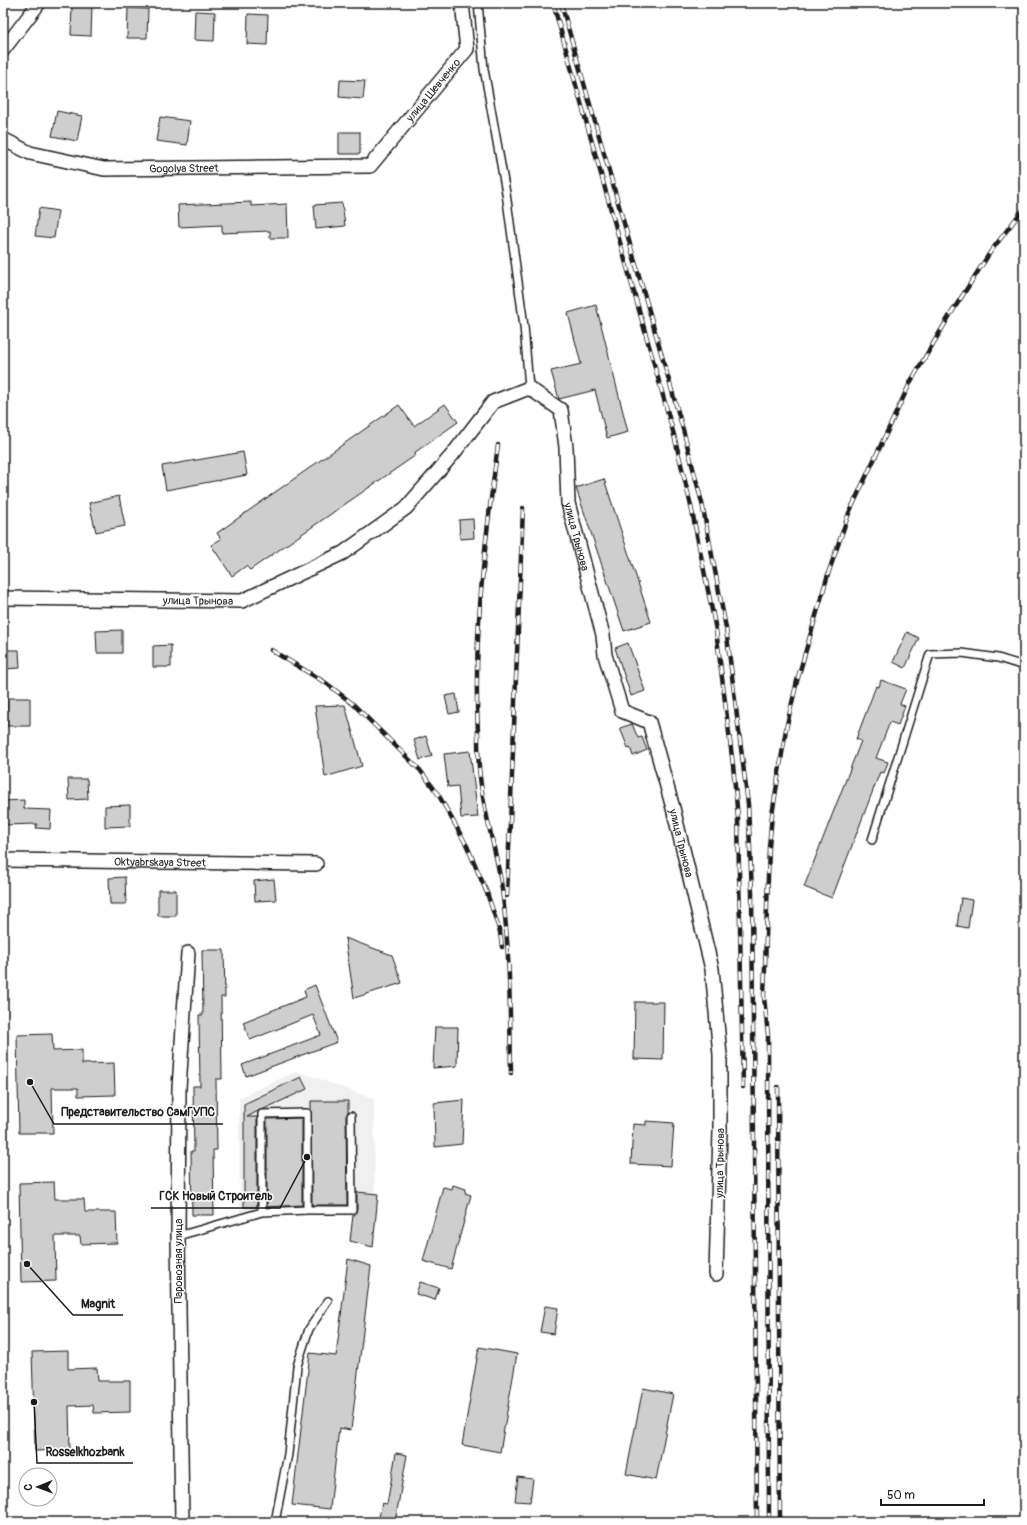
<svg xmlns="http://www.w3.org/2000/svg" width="1027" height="1525" viewBox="0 0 1027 1525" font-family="Pangolin,sans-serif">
<rect width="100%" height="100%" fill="#fff"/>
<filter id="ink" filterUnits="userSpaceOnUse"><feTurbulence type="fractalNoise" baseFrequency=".025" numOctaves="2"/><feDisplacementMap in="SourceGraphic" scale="8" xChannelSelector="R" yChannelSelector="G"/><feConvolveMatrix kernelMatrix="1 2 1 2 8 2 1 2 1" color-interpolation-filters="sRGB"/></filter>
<g filter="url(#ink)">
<path fill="#f0f0f0" d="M297 1071 374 1099 375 1214 240 1216 239 1098Z"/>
<path fill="#cecece" stroke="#1c1c1c" d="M72 5 92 6 91 36 71 35Z
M128 8 148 9 147 38H127Z
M195 11 215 12 214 41 194 40Z
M248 14 268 15 267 45 247 44Z
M340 80 365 81 363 99 339 97Z
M57 111 82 116 77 141 52 136Z
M160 117 190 121 187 145 156 141Z
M339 132H360V154H339Z
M251 202V206L287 204 288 238H270V231L222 233V225L179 227 178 205Z
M342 203 345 226 316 229 314 205Z
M39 208 58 211 54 238 35 236Z
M596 305 628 432 607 438 595 390 559 399 551 371 581 364 568 313Z
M445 404 458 422 414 453 416 455 250 570 246 566 232 576 211 545 221 539 217 533 399 405 414 426Z
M243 452 247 475 166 490 162 466Z
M604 479 651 622 624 631 576 488Z
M119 496 125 526 96 532 89 503Z
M473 519 474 538 460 539 459 520Z
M122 630V653H97L96 631Z
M907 632 919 638 905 668 893 662Z
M628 643 645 691 631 696 615 648Z
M171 645V667H153V646Z
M3 650H19L20 668 3 669Z
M881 680 906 689 900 704 905 706 898 725 890 722 876 758 888 762 884 773 880 772 832 898 804 887 861 741 856 739 876 686 879 687Z
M456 694 459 712 449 714 445 696Z
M7 698H30V726H7Z
M345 705 362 766 325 777 315 706Z
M632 724 638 738 642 737 647 750 633 756 630 747 628 748 620 728Z
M426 736 432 756 420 760 414 740Z
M470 751 478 817 461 818 458 786 448 787 444 754Z
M68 779H87L88 799 69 800Z
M24 800V809L51 810 50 829 36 828 37 824 3 825V801Z
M130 805V826L105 827V806Z
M125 877 126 904H110L109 878Z
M274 879 276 900 255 901 254 881Z
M158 890H176V916H158Z
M961 898 972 900 968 928 957 926Z
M345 938 392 955 402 983 354 998Z
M202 950H224L225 997H221L222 1079H216L217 1150H213L214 1215H192L191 1151H194L193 1086H200L199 1015H203Z
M315 985 337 1042 246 1076 242 1065 321 1035 313 1015 250 1040 243 1022 306 997 304 990Z
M635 1002H664L663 1060 634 1059Z
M435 1027H458L457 1066 433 1068Z
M52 1034 53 1051 82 1050V1064L114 1063 115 1095 78 1096V1088H52L53 1133H19L17 1035Z
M301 1077 307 1089 264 1109 260 1110 247 1117H257V1207H244V1104Z
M464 1100 462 1144 435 1147 434 1103Z
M311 1101H348V1112L346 1116 347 1205H312Z
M302 1118V1205L267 1207V1119Z
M646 1121 674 1123 671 1166 631 1164 633 1124 646 1125Z
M54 1182 55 1199H84L85 1212H116L117 1243 81 1244 80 1236H55L56 1281 21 1282 19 1183Z
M453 1185 466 1189 465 1193 471 1195 451 1269 423 1261 443 1187 452 1189Z
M357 1192 378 1194 373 1247 350 1241 353 1215 357 1210Z
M348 1259 371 1266 351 1430 339 1428 330 1509 292 1505 310 1353 336 1356Z
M420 1282 439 1288 435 1300 416 1294Z
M545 1306 558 1308 554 1334 540 1332Z
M479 1347 517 1354 500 1452 462 1445Z
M68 1351V1369L97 1368 98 1381H130V1412L94 1413 93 1405 69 1406 70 1450 35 1451 32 1352Z
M643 1388 673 1394 656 1480 626 1474Z
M396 1453 407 1455 395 1522H378L382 1503 387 1504Z
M518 1477 533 1479 530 1502 515 1501Z"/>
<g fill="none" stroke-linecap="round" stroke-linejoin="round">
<defs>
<path id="lane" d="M478 3 484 69 506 193 524 326 529 388
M872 840 930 654 962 653 998 658 1024 666
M307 1210H352L351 1116
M178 1236 262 1212V1114L307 1113V1210L262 1212
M275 1522 288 1454 297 1366 309 1329 328 1301"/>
<g id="street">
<path d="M3 50 39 3"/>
<path id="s1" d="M3 139 30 153 104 169 370 166 467 49 462 3"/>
<path id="s2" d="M3 598 242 601 343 553 406 508 453 454 493 402 529 388 561 410 566 447 568 503 603 635 605 655 622 711 649 722 673 808 712 969 720 1055V1130L716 1274"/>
<path id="s3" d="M3 860 316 864"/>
<path d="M182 1522 178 1236 179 1088 188 953"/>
</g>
</defs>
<use href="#lane" stroke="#1c1c1c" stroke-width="10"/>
<use href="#street" stroke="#1c1c1c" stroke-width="16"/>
<use href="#lane" stroke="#fff" stroke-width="7"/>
<use href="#street" stroke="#fff" stroke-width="13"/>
<defs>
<path id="rail" d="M553 3 674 435 691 506 716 630 733 765 738 818 743 1087
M561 3 684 433 702 503 726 628 748 804 752 892 757 1522
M498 445C485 541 473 636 478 733 478 748 478 763 480 777 484 815 497 852 502 889 510 950 510 1012 511 1073
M271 650 326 683 353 704 420 770 438 794 467 846 487 893 500 932 502 947
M507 896 523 508
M778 1087 780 1522
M769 1522 768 1035 764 997 769 847 772 815 786 729 797 681 829 571 849 513 911 381 950 315 991 251 1024 208"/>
</defs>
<use href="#rail" stroke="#1c1c1c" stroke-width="4.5"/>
<use href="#rail" stroke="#fff" stroke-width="3" stroke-dasharray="9" stroke-linecap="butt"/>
</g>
</g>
<g text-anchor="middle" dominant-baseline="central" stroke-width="3" stroke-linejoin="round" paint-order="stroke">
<g font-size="11" fill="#1c1c1c" stroke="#fff">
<text stroke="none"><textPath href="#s1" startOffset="471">улица Шевченко</textPath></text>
<text stroke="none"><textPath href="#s1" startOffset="186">Gogolya Street</textPath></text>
<text stroke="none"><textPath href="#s2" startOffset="771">улица Трынова</textPath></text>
<text stroke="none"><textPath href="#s2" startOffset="195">улица Трынова</textPath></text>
<text stroke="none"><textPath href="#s2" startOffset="1106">улица Трынова</textPath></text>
<text stroke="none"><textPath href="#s3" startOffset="157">Oktyabrskaya Street</textPath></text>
<text transform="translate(720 1163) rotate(-89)">улица Трынова</text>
<text transform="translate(178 1261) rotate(-90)">Паровозная улица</text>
</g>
</g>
<path fill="none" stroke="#1c1c1c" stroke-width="1.5" d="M30 1082L54 1124H223M307 1157L280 1208H151M27 1264L73 1315H123M34 1402L37 1463H133"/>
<g fill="#1c1c1c" stroke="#fff" stroke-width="1.5">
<circle cx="30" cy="1082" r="4"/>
<circle cx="307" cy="1157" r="4"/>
<circle cx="27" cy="1264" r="4"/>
<circle cx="34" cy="1402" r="4"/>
</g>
<g font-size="12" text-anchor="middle" font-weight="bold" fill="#1c1c1c" stroke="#fff" stroke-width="3" stroke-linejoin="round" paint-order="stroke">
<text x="138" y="1116">Представительство СамГУПС</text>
<text x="216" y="1200">ГСК Новый Строитель</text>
<text x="98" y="1308">Magnit</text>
<text x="85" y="1456">Rosselkhozbank</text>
</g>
<rect width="1027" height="1525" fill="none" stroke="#fff" stroke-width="16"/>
<rect x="8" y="8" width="1011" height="1509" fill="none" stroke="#1c1c1c" stroke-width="1.5" filter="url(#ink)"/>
<g transform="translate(38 1487) rotate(269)"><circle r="19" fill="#ffffff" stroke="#a4a4a4"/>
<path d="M0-3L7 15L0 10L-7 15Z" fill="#1c1c1c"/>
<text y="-6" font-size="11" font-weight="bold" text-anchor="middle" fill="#1c1c1c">С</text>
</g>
<path d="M881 1499v6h103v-6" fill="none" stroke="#1c1c1c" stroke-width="2"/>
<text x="887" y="1499" font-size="12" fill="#1c1c1c" stroke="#ffffff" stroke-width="3" paint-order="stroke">50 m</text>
</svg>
